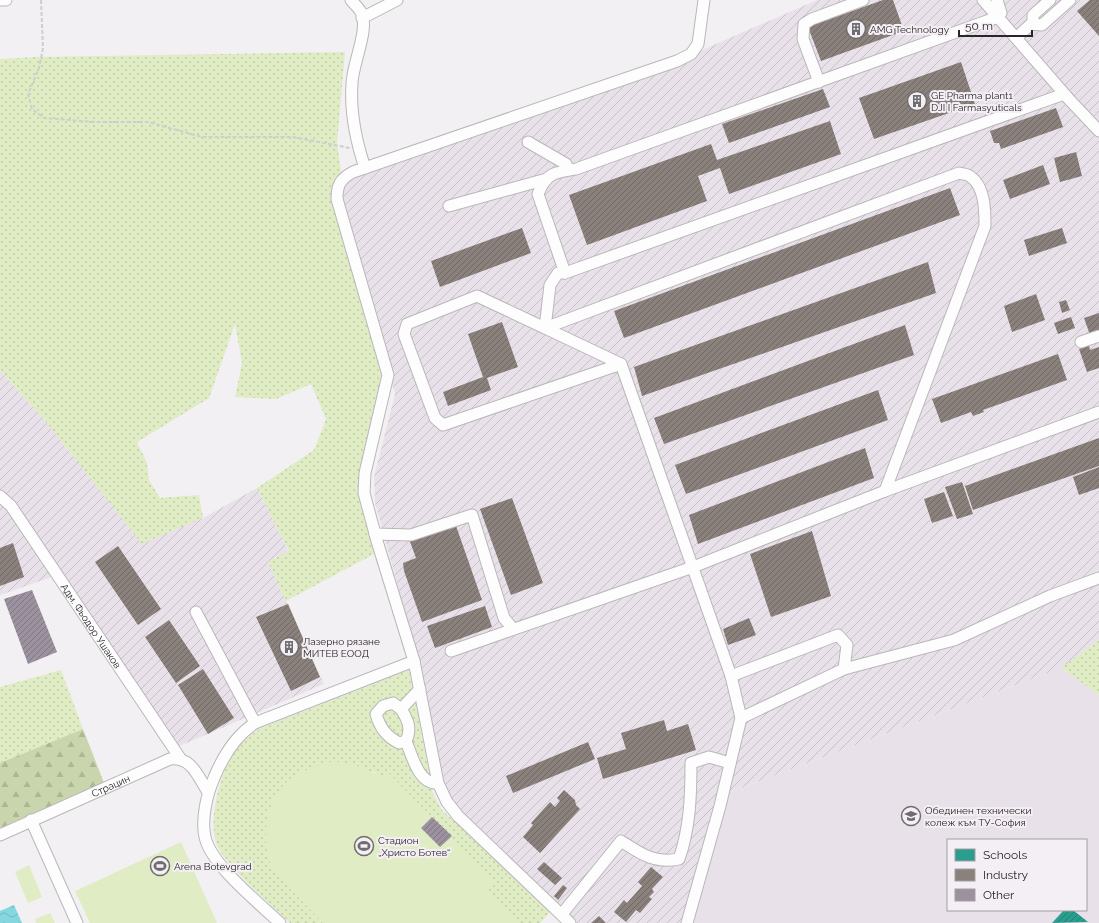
<svg xmlns="http://www.w3.org/2000/svg" width="1099" height="923" viewBox="0 0 1099 923" font-family="Raleway,sans-serif">
<defs>
<pattern id="industrial-furrows" width="10" height="10" patternUnits="userSpaceOnUse"><rect width="10" height="10" fill="#e9e1e9"/><path d="M-1 1l2-2M0 10L10 0M9 11l2-2" fill="none" stroke="#c8c1c8"/></pattern>
<pattern id="grass-dots" width="8" height="8" patternUnits="userSpaceOnUse"><rect width="8" height="8" fill="#e0ecc4"/><path d="M2 2h.1M6 6h.1" fill="none" stroke="#c0caa8" stroke-width="1.8" stroke-linecap="round"/></pattern>
<pattern id="forest-firs" width="22" height="20" patternUnits="userSpaceOnUse"><rect width="22" height="20" fill="#c9d5ac"/><path d="M5 1l3.5 6h-7zM16 11l3.5 6h-7z" fill="#adb794"/></pattern>
<pattern id="water-waves" width="16" height="10" patternUnits="userSpaceOnUse"><rect width="16" height="10" fill="#84d6df"/><path d="M0 5q4-4 8 0t8 0" fill="none" stroke="#72b8bf"/></pattern>
<pattern id="schools-hatch" width="6" height="6" patternUnits="userSpaceOnUse"><rect width="6" height="6" fill="#2a9d8f"/><path d="M-1 1l2-2M0 6l6-6M5 7l2-2" fill="none" stroke="#248075"/></pattern>
<pattern id="industry-hatch" width="6" height="6" patternUnits="userSpaceOnUse"><rect width="6" height="6" fill="#8a817c"/><path d="M-1 1l2-2M0 6l6-6M5 7l2-2" fill="none" stroke="#716966"/></pattern>
<pattern id="building-hatch" width="6" height="6" patternUnits="userSpaceOnUse"><rect width="6" height="6" fill="#9c929f"/><path d="M-1 1l2-2M0 6l6-6M5 7l2-2" fill="none" stroke="#7f7782"/></pattern>
</defs>
<rect width="100%" height="100%" fill="#f3f0f3"/>
<path fill="#e9e1e9" fill-rule="evenodd" d="M1061 668 1099 695V923H693L730 792ZM948 840H1086V910H948Z"/>
<path fill="url(#industrial-furrows)" d="M817 0H1099V640L1061 668 722 795 687 923H570L447 802 418 659 375 503 374 477 395 394 337 199 342 178 677 61Z
M0 370 47 423 142 543 203 518 257 488 289 552 268 562 324 684 168 751 52 577 0 595Z"/>
<path fill="url(#grass-dots)" d="M345 52 337 143 341 172C332 180 331 187 332 199L382 374 360 474V495L374 554 286 601 268 562 289 551 257 488 314 450 326 419 311 384 276 399 235 397 242 363 235 324 209 398 137 442 147 463 149 480 160 498 199 495 203 518 142 544 47 423 0 370V59L35 57Z
M1099 640V695L1061 668Z
M61 670 83 729 0 763V687Z
M409 670 433 793 441 809 550 912 540 923H518L487 892 496 882 373 771 275 873 323 923H290C272 905 226 867 217 845 207 821 220 771 236 750 242 740 252 734 261 728Z"/>
<path fill="url(#forest-firs)" d="M83 729 104 783 0 828V763Z"/>
<path fill="#e0ecc4" d="M333 761C351 764 367 766 381 778L388 772 496 882 487 892 518 923H323L275 873C260 849 263 804 285 783 299 771 316 766 333 761Z
M181 842 217 923H90L75 891Z
M29 865 42 897 28 903 15 872Z
M50 913 55 923H36L35 919Z"/>
<path fill="url(#water-waves)" d="M14 905 22 923H0V911Z"/>
<path fill="url(#schools-hatch)" d="M1064 910H1073L1088 922 1052 923Z"/>
<path fill="url(#industry-hatch)" d="M883 0H893L904 31 821 61 808 27Z
M1090 0H1099V36L1077 11Z
M961 62 975 104 874 139 859 98Z
M823 89 830 107 729 143 722 124Z
M1056 108 1063 127 1001 149 999 143H994L990 131Z
M830 121 841 154 729 194 720 168 698 176 707 201 587 245 569 195 711 144 717 160Z
M1076 152 1082 176 1060 182 1054 158Z
M1043 165 1050 184 1010 199 1003 180Z
M950 188 960 215 624 338 614 311Z
M522 228 531 253 440 287 431 261Z
M1062 228 1067 243 1029 256 1024 240Z
M928 262 936 293 642 396 634 367Z
M1036 294 1045 320 1012 332 1004 306Z
M1066 300 1070 310 1062 313 1059 302Z
M1099 313V332L1090 335 1084 318Z
M1071 317 1075 328 1058 334 1054 323Z
M502 322 518 367 487 378 491 390 448 406 443 392 483 377 468 334Z
M905 325 914 355 664 444 654 418Z
M1089 345 1090 350 1099 347V368L1087 372 1079 349Z
M1058 354 1067 380 983 410 984 412 973 416 971 412 941 423 932 399Z
M878 390 888 420 686 494 675 465Z
M1099 438V466L973 510 965 486Z
M865 448 874 478 698 544 689 515Z
M1099 467V488L1079 495 1073 477Z
M962 482 973 514 957 519 945 487Z
M944 492 953 516 932 523 924 499Z
M512 498 543 583 511 595 480 509Z
M455 523 482 600 422 622 404 571 403 563 416 558 409 539Z
M812 531 831 596 771 617 750 554Z
M13 543 24 577 0 586V548Z
M118 546 161 609 138 625 95 562Z
M288 604 320 677 291 691 256 617Z
M485 606 492 627 435 648 427 626Z
M749 618 756 635 728 645 723 629Z
M169 620 200 666 176 683 145 637Z
M203 669 234 718 208 734 178 685Z
M664 720 667 731 688 724 696 750 603 779 597 758 626 749 621 733Z
M588 742 595 759 513 793 506 776Z
M564 790 575 800 576 805 580 809 540 853 523 837 533 825 531 823 550 802 555 807 560 801 557 798Z
M544 862 562 878 555 885 537 869Z
M651 867 663 877 652 889 654 892 649 897 652 899 640 913 636 910 626 922 614 912 624 900 627 903 642 886 638 882Z
M563 885 567 888 558 900 554 896Z
M599 916 606 923H591Z"/>
<path fill="url(#building-hatch)" d="M32 590 57 652 28 664 4 599Z
M432 817 452 836 440 847 421 828Z"/>
<g fill="none" stroke-linecap="round" stroke-linejoin="round">
<defs>
<g id="minor">
<path d="M0 0H6"/>
<path d="M351 0C354 4 358 7 361 12 370 29 352 64 352 84 350 112 356 141 365 168"/>
<path d="M983 0 1068 98"/>
<path d="M362 18 397 0"/>
<path d="M1033 24V15L1050 0"/>
<path d="M1016 38 1031 24 1042 25 1070 0"/>
<path d="M819 82 803 39 804 24 812 19 863 0"/>
<path d="M528 142 566 164 568 170"/>
<path d="M449 206 543 180"/>
<path d="M565 273 1064 94 1099 131"/>
<path d="M1081 342 1099 336"/>
<path d="M621 364 545 328 959 173C962 174 968 174 971 177 985 187 985 211 985 226L885 491"/>
<path id="s1" d="M0 496 11 506 180 758"/>
<path d="M375 534 411 535 472 515 504 618 513 629"/>
<path d="M196 612 255 723"/>
<path d="M451 651 693 567 885 491 1099 412"/>
<path d="M731 676 838 635 847 645 844 669"/>
<path d="M401 709 393 703 383 706 376 714C380 728 386 736 399 743L406 741C412 729 408 720 401 709L420 689"/>
<path d="M741 718 844 669 954 640 1050 596 1099 578"/>
<path d="M406 741C412 756 419 785 438 783"/>
<path d="M31 820 77 923"/>
<path id="s2" d="M0 835 170 759C192 757 197 775 208 792"/>
<path d="M562 914 621 841C641 854 655 864 679 859 690 828 691 795 691 763L709 757 730 763"/>
<path d="M280 923C259 903 211 865 205 837 201 819 207 794 214 778 223 756 235 736 255 723L414 661"/>
<path d="M570 923 458 816 447 802 438 783 414 661 377 541 364 493 365 473 388 375 337 199C337 185 340 179 353 172L677 61 691 54 698 44 704 0"/>
<path d="M687 923 720 806 741 718 731 676 621 364 443 425 435 418 404 334 407 324 477 296 545 328 550 285 558 273H565L538 194C546 173 555 172 576 169L998 17 1001 13 997 0"/>
</g>
</defs>
<use href="#minor" stroke="#b9b7b9" stroke-width="13"/>
<path stroke="#cfcecf" stroke-width="2" stroke-dasharray="4 2" stroke-linecap="butt" d="M41 0 43 48 39 68 28 94 32 109 44 118 95 122H148L202 137H293L350 148"/>
<use href="#minor" stroke="#fdfdfd" stroke-width="11"/>
</g>
<defs>
<symbol id="building-ring" viewBox="-11 -11 22 22"><circle r="9.5" fill="#f4eff4" stroke="#6f6d6f" stroke-width="1.5"/><path d="M-4-6H4V6H1V3H-1V6H-4ZM-2.5-4.3h1.7v1.8h-1.7ZM.8-4.3h1.7v1.8H.8ZM-2.5-1h1.7V.8h-1.7ZM.8-1h1.7V.8H.8Z" fill="#6f6d6f"/></symbol>
<symbol id="university-ring" viewBox="-11 -11 22 22"><circle r="9.5" fill="#f4eff4" stroke="#6f6d6f" stroke-width="1.5"/><path d="M0-5L7-2L0 1L-7-2ZM-4 1L0 2.5L4 1V4Q0 6-4 4Z" fill="#6f6d6f"/></symbol>
<symbol id="stadium-ring" viewBox="-11 -11 22 22"><circle r="9.5" fill="#f4eff4" stroke="#6f6d6f" stroke-width="1.5"/><path d="M0-5a6.5 5 0 1 0 0 10a6.5 5 0 1 0 0-10ZM-3.5-1.8h7v3.6h-7Z" fill="#6f6d6f"/></symbol>
</defs>
<g fill-rule="evenodd">
<use href="#building-ring" x="845" y="18" width="22" height="22"/>
<use href="#building-ring" x="906" y="90" width="22" height="22"/>
<use href="#building-ring" x="278" y="636" width="22" height="22"/>
<use href="#university-ring" x="900" y="805" width="22" height="22"/>
<use href="#stadium-ring" x="353" y="835" width="22" height="22"/>
<use href="#stadium-ring" x="149" y="855" width="22" height="22"/>
</g>
<g text-anchor="middle" dominant-baseline="central" stroke-width="4" stroke-linejoin="round" paint-order="stroke">
<g font-size="10" fill="#282628" stroke="#f4eff4" text-anchor="start">
<text x="870" y="29">AMG Technology</text>
<text x="931" y="95">GE Pharma plant1<tspan x="931" dy="12">DJI I Farmasyuticals</tspan></text>
<text x="303" y="641">Лазерно рязане<tspan x="303" dy="12">МИТЕВ ЕООД</tspan></text>
<text x="925" y="810">Обединен технически<tspan x="925" dy="12">колеж към ТУ-София</tspan></text>
<text x="378" y="840">Стадион<tspan x="378" dy="12">„Христо Ботев“</tspan></text>
<text x="174" y="866">Arena Botevgrad</text>
</g>
<g font-size="10" fill="#282628" stroke="#f4eff4">
<text stroke="none"><textPath href="#s1" startOffset="159">Адм. Фьодор Ушаков</textPath></text>
<text stroke="none"><textPath href="#s2" startOffset="121">Страцин</textPath></text>
</g>
</g>
<rect x="947" y="839" width="140" height="72" fill="#f4eff4" stroke="#a29fa2"/>
<rect x="955" y="849" width="20" height="12" fill="#2a9d8f" stroke="#a29fa2"/>
<text x="983" y="859" font-size="12" fill="#282628">Schools</text>
<rect x="955" y="869" width="20" height="12" fill="#8a817c" stroke="#a29fa2"/>
<text x="983" y="879" font-size="12" fill="#282628">Industry</text>
<rect x="955" y="889" width="20" height="12" fill="#9c929f" stroke="#a29fa2"/>
<text x="983" y="899" font-size="12" fill="#282628">Other</text>
<path d="M959 30v6h73v-6" fill="none" stroke="#282628" stroke-width="2"/>
<text x="965" y="30" font-size="12" fill="#282628" stroke="#f4eff4" stroke-width="3" paint-order="stroke">50 m</text>
</svg>
